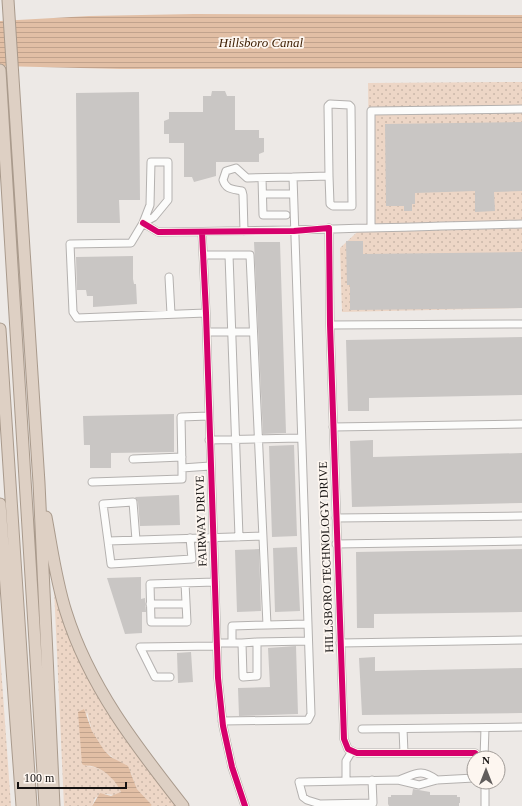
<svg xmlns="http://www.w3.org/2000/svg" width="522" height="806" viewBox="0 0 522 806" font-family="'Times New Roman',serif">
<defs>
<pattern id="green-dots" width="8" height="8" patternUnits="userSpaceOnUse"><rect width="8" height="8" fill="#edd6c6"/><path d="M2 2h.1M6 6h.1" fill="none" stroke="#cab7a9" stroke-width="1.8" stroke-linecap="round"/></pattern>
<pattern id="water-rules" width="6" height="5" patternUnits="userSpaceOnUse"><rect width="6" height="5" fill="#e2bfa5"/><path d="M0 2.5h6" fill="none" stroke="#c1a38d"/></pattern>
</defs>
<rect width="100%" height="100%" fill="#ede9e6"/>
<path fill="url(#green-dots)" d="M522 82V308L342 312 340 248 370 220 368 83Z
M54 588 104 703 124 737 178 806H151L152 805 137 789 131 773 104 750 92 731 87 712C83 732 78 746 86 766 101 766 115 778 121 792 115 797 112 794 105 794 102 794 98 797 95 798L92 806H64Z
M0 653 11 806H0Z"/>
<path fill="url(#water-rules)" d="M194 14 522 15V68L120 69 0 66V21L89 16Z
M84 709 92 731 104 750 111 757 128 766 137 789 152 805 151 806H92L100 793 111 796 121 792C116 781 106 771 95 767 90 765 87 767 82 764L78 712Z"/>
<path fill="#c9c6c4" d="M212 91H225L227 96H235V130H259V138H264V152L259 154V162H216V176L194 182 192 177H184V143H169V134H164V121L169 119V112H203V96H211Z
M139 92 140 200H119L120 223H77L76 93Z
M522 122V191L494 192 495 211 475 212V191L415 193V204H412V211H404V206H386L385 124Z
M346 241H363V254L522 252V308L350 310V285H347Z
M254 242H280L286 433 263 434Z
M133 256V279L134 284H136L137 304 93 307V296H87L86 290H77L76 257Z
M522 337V395L369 398V411H348L346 340Z
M174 414V452L111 453V468H90V445H84L83 416Z
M373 440V457L522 453V503L352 507 350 441Z
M294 445 297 536 272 537 269 446Z
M179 495 180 525 140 526 138 502 135 497Z
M297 547 300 611 275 612 273 548Z
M259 549 261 611 237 612 235 550Z
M522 549V612L374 614V628H357L356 552Z
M141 577V599L145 598 146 612H142V633L125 634 107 578Z
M296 646 298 714 239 716 238 688 270 687 268 648Z
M191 652 193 682 178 683 177 653Z
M375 657V671L522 668V713L362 715 359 658Z
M413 789 430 792V795H457V797H460V803H459V806H389L388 804V797H391V795H412Z"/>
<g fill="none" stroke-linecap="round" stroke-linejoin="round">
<defs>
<path id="minor" d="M293 177 329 176 330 204 333 206H352L351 107 349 105 330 104 328 106 329 176
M262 178 263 215H286
M263 194H293
M371 227V111L522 109
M329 228 330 325 344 739 348 749 357 753H475L481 758
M202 232 206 313 218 678 223 726 232 767 245 806
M203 255H250L267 625 232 626V643H217
M229 255 239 537
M169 277 171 314
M206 313 77 318 73 312 70 244 131 243 143 223 154 217 168 200V162H151L150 205 143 223 158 232C279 231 400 227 522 224
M330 325 522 324
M207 332H253
M209 416 181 417 182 468 210 466
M333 427 522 424
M209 440 300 438
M133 459 182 457
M92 482 182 479V468
M336 518 522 516
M136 540 133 502 103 504 108 541 262 536
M108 541 111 564 192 559 190 538
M336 544 522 541
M185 583 187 622H151L150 584 215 582
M150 604H186
M267 625 307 624
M257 642 308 641
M232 643H242L243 677 257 676V642L242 643
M340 643 522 640
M170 677H155L140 647 217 646
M222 721 308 720 311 714 293 177 247 178 236 168 226 171 223 180C226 190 233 189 242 191L243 195 244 231
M362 729 522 727
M403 729 404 753
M484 758 485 728
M372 780 373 803 320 804 307 800 303 797 299 782 398 780 419 785 437 780 474 778
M399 780C416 774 420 768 437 780
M346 781V761L352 751
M485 782V806"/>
<path id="highway" d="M8 0 39 483 54 806
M0 70 45 806
M0 329 31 806
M0 504 22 806
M46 517C52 549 56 581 66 612 89 686 136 746 183 806"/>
</defs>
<use href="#minor" stroke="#b4b1af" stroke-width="9"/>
<use href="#highway" stroke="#a99a8c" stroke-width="13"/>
<use href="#minor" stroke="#fcfcfb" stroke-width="7"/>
<use href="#highway" stroke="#ded0c4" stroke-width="11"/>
<defs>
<path id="cycleway" d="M143 223 158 232 294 231 329 228 330 325 344 739 348 749 357 753H475L481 758
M202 232 206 313 218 678 223 726 232 767 245 806"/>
</defs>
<use href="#cycleway" stroke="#fdf6f0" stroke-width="8"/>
<use href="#cycleway" stroke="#d6006c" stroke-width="6"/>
</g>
<g text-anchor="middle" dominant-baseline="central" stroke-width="3.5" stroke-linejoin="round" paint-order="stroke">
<g font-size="12" fill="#151211" stroke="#fdf6f0">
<text transform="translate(201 521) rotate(-92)">FAIRWAY DRIVE</text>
<text transform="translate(326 557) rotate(-92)">HILLSBORO TECHNOLOGY DRIVE</text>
</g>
<g font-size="13" font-style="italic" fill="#402105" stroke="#fdf6f0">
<text x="261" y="42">Hillsboro Canal</text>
</g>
</g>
<g transform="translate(486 770)"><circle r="19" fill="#fdf6f0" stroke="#a09b97"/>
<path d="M0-3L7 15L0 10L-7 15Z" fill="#615d5c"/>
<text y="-6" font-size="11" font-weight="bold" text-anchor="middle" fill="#151211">N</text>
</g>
<path d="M18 782v6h108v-6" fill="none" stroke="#151211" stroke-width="2"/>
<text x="24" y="782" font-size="12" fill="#151211" stroke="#fdf6f0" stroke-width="3" paint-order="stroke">100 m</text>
</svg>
